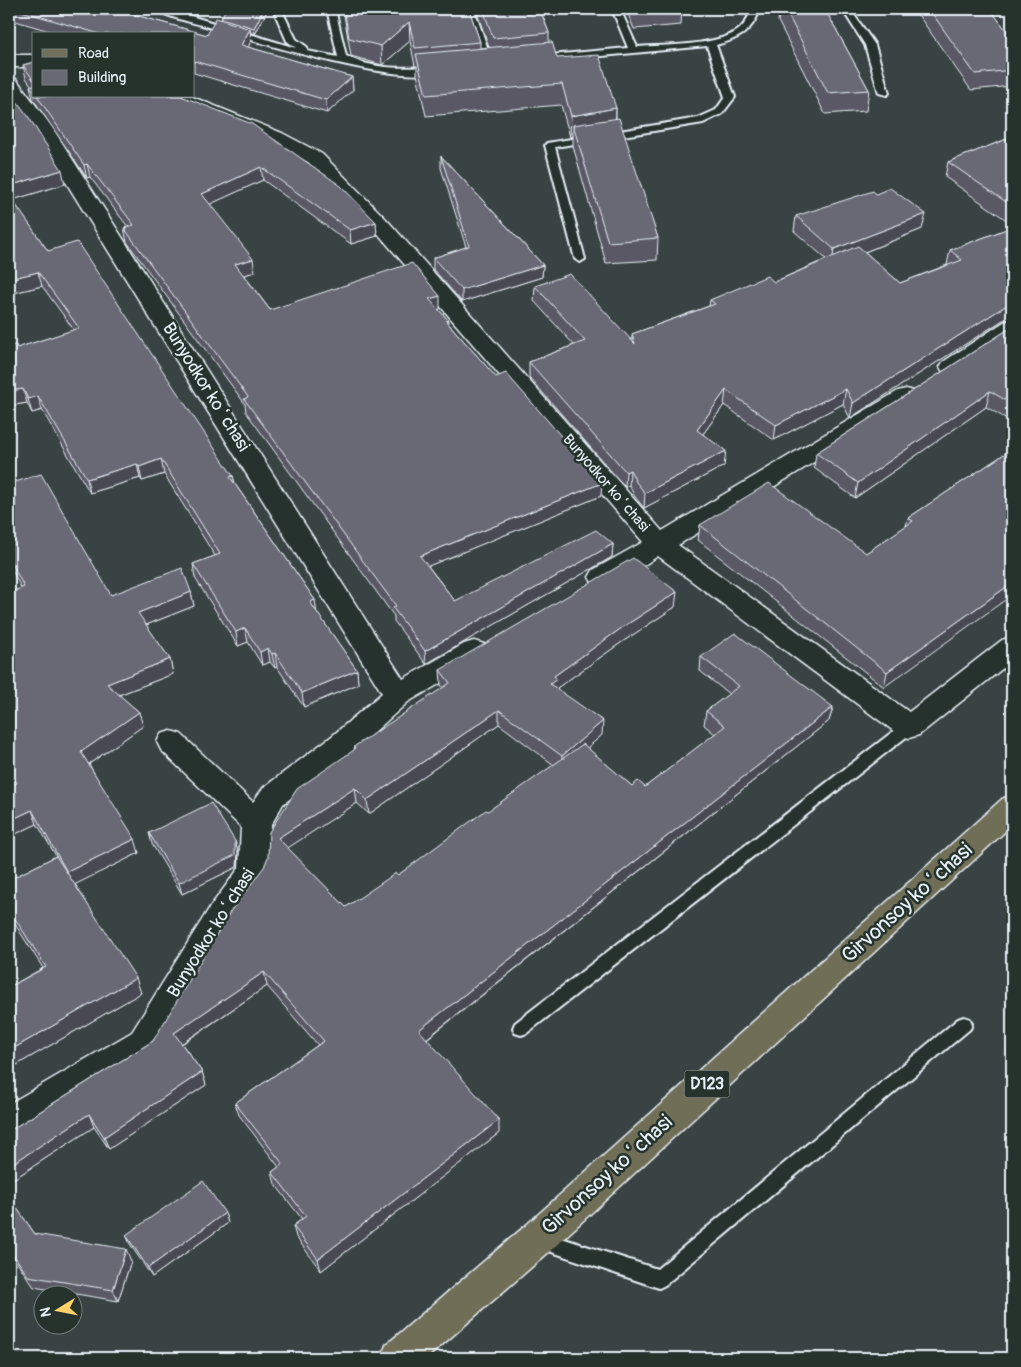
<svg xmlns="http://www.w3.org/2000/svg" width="1021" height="1367" viewBox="0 0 1021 1367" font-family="Pangolin,sans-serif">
<rect width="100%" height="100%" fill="#3a4343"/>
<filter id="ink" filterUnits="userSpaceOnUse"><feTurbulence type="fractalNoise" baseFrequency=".02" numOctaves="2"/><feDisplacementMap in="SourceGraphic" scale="10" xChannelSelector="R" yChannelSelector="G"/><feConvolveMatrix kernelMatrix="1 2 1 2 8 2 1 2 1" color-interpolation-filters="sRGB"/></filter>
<g filter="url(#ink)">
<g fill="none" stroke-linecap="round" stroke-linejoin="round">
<defs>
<path id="lane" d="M155 9H168L296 48 287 41 273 9H281L296 39 307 47V51L338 57 327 9H335L346 56C373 70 406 69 436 66L441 69C413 92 245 38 208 27 196 23 162 16 155 9Z
M466 9H474L493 64 491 66 483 64Z
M612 9H620L637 47C664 45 715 46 737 31 745 26 748 17 752 9H760C752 32 739 39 716 45L735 97 722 114 703 123 555 147 585 259 580 262 575 259 545 145 547 143 698 118 716 110 725 97 707 46 539 62 534 59 539 56 628 48Z
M842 9H850L875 45 889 93 887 95 879 93 865 45Z
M909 722 914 723 916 727 914 731 527 1033 521 1035 515 1033 513 1028 515 1023 904 723Z
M964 1017 970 1019 972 1024 970 1029 665 1285 659 1288 534 1246 531 1240 534 1234 540 1231 657 1269 958 1019Z"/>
<path id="street" d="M9 55H34V67H9Z
M9 77 16 79 52 127 403 679 464 644 474 641 484 644 488 651 484 658 408 702 352 752 283 804 271 825 269 871 265 880 232 925 156 1052 21 1133 9 1138V1104L132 1032 210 907 239 868 241 827 161 750 157 742 161 734 171 731 181 734 253 802 263 788 332 736 382 693 33 129 9 96Z
M163 96H190L282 133 322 154 388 221 662 531 898 391 906 389 914 391 918 396 914 401 678 545 909 712 1002 640 1012 637V661L919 735 909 738 899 735 658 556C640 567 614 590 593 584L589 577 593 570 643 542 374 229 308 162 268 141 165 100Z
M1012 320V337L959 372 951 374 943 372 940 367 943 362 1004 322Z"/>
<path id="primary" d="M1012 795V825L550 1251 427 1358H381L386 1345 524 1227 1002 799Z"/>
</defs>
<use href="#lane" stroke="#e8f1f8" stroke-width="4"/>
<use href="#street" stroke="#e8f1f8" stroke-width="3"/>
<use href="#primary" stroke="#e8f1f8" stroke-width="3"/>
<use href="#lane" fill="#26332d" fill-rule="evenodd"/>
<use href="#street" fill="#26332d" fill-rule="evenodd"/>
<use href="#primary" fill="#716e59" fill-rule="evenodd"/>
</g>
<path fill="#5a5965" stroke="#e8f1f8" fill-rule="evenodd" d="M9 9H114L207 35 222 20 221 18 268 9 255 34 250 32 251 41 248 47 352 77 353 90 327 113 194 73V34H59L9 19Z
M343 9H469L480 42V48L489 47 478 16V9H540L549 33V43L557 58 616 108V118L658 238 657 260 606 263 573 146V136L570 137 561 105 426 116 417 74V66H415L410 41 382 65 351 56Z
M626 9H682L681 25 634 29Z
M780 9H825L869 90 866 111 825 114 778 21Z
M914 9H990L1012 38V86L971 90Z
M34 62V96H181L376 222 377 236 351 244 263 180 210 204 255 272 244 275 270 310 440 309 439 310 448 320V323L601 496 428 566 455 601 613 544 612 557 426 664 394 621V616L246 412 245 404 127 242 124 228 128 227 90 177 87 178 33 99 30 86 31 85 26 78 23 65Z
M9 91 65 184 12 200 48 251 233 476 235 484 315 600 316 611 357 670 358 684 304 707 277 667 275 668 270 662 262 665 248 642 238 646 195 578 193 564 215 556 164 474 142 481 140 478 90 493 42 410 32 413 27 403 9 406 17 348 74 330 42 286 9 294Z
M1012 137V224L945 177 948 162Z
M441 156 543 265 542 277 462 302 433 269V258L466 247 441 168Z
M796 216 922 229 865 252 900 283 947 265 950 250 1012 227 1003 320 850 418 843 404 774 440 724 405 703 434 724 466 644 508 635 497 629 485 625 487 529 377V362L574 345 534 301 535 286 632 340V334L709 306 710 300 774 282 826 259 794 231Z
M1012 327V422L986 407 855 498 814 468 816 453Z
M1012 449 884 687 698 540 700 525 866 553 906 526 908 518Z
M9 484 111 595 191 592 194 606 146 625 170 659 173 674 119 695 139 712 143 726 89 764 139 853 75 884 141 993 13 1067 10 1061 9 1062V987L43 968 9 915V880L56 856 37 824 9 837V786L14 784 9 774V593L21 588 9 564Z
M675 607 622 642 557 688 602 735 587 748 632 786 645 787 715 734 704 725 706 711 729 694 700 671 701 657 833 707 829 721 427 1039 499 1133 321 1271 296 1237 293 1226 302 1219 275 1184 272 1172 279 1167 239 1115 235 1103 318 1045 267 986 182 1044 202 1072 206 1085 109 1149 94 1127 9 1182V1131L153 1041 354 750 443 688 441 685 440 670ZM499 724 554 765 398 875 346 907 287 848 357 803 369 814Z
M149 833 235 841 238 852 237 867 182 894 152 844Z
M9 1197 35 1234 131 1261 118 1301 34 1287 9 1251Z
M225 1213 228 1223 152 1277 130 1244 126 1235Z"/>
<path fill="#4a4952" stroke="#e8f1f8" d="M264 9H268L255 34 254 28Z
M409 22 410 41 382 65 381 46Z
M250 29 251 41 243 58 241 45Z
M352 77 353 90 327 113 326 100Z
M616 108 615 130 573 125V136L570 137 571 116Z
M87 164 90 177 87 178 84 165Z
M261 167 263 180 204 207 202 194Z
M62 170 65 184 9 201V186Z
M926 214 922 229 832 265 834 249Z
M376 222 377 236 351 244 350 230Z
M253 259 255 272 237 277 235 264Z
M543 265 542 277 462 302V290Z
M38 272 42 286 9 294V279Z
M440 296V309L430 313 429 299Z
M1012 304V319L1003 320 850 418 853 403 1007 305Z
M23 389 27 403 9 406V391Z
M846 389 843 404 774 440 776 425Z
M726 390 724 405 695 445 697 430Z
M990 391 986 407 855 498 858 483Z
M38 396 42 410 32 413 28 399Z
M726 451 724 466 644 508 645 493Z
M161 459 164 474 142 481 139 467Z
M137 464 140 478 90 493 87 479Z
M630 470 629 485 625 487 626 472Z
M233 476 236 490 230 477Z
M602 483 601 496 421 569 420 556Z
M613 544 612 557 426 664 425 651Z
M1012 583V595L884 687 887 672Z
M191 592 194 606 141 627 138 613Z
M677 592 675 607 622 642 557 688V693L550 684 554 676 623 627Z
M315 600 317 614 310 602Z
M245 628 248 642 238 646 236 632Z
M268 648 270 662 262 665 260 652Z
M275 653 277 667 275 668 272 654Z
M170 659 173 674 111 698 107 684Z
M357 670 358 684 304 707 302 693Z
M833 707 829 721 421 1043 419 1030Z
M499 710V724L369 814 367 800Z
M139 712 143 726 86 766 81 752Z
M603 721 602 735 561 771 562 756Z
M355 788 357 803 280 853 278 838Z
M32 810 37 824 9 837V821Z
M135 839 139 853 72 886 67 872Z
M235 841 238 852 237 867 182 894 179 883Z
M264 972 267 986 178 1046 174 1033Z
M136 978 141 993 13 1067 9 1058V1051Z
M202 1072 206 1085 109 1149 104 1137Z
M89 1114 94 1127 9 1182V1166Z
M499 1120V1133L321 1271 318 1259Z
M225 1213 228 1223 152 1277 148 1268Z
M126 1249 131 1261 118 1301 113 1290Z"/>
<path fill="#696875" stroke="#e8f1f8" d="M14 9H114L207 35 216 18 250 29 241 45 352 77 326 100 194 61V34H100Z
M226 9H264L254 28 221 18Z
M344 9H469L480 42 415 48 409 22 381 46 349 38Z
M483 9H540L549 33 493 38Z
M785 9H825L869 90 828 93Z
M929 9H990L1012 38V70L975 74Z
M552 42 557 58 599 55 616 108 571 116 562 84 426 95 416 54Z
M34 62V81L23 65Z
M34 85V91L30 86Z
M9 91 28 116 62 170 9 186Z
M37 96H181L252 124 341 186 376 222 350 230 261 167 202 194 253 259 235 264 270 310 412 263 440 296 429 299 448 320 446 321 496 377 506 373 602 483 420 556 455 601 596 530 613 544 425 651 393 608 396 606 244 399 248 397 124 228 134 225 87 164 84 165Z
M619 118 658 238 608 242 573 125Z
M1012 137V206L948 162Z
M441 156 543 265 462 290 433 258 469 246Z
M890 188 926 214 834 249 796 216 873 191 876 194Z
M9 195 48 251 77 242 233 476 230 477 315 600 310 602 357 670 302 693 275 653 272 654 268 648 260 652 245 628 236 632 193 564 220 554 161 459 139 467 137 464 87 479 38 396 28 399 23 389 9 391V346L16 345 17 348 79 328 38 272 9 279Z
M1012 227V304L1007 305 853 403 846 389 776 425 726 390 697 430 726 451 645 493 636 482 630 470 626 472 529 362 585 341 535 286 570 274 635 344 632 334 715 304 710 300 767 276 774 282 858 246 900 283 962 260 950 250Z
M1012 327V404L990 391 858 483 816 453Z
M1012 449V583L887 672 700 525 769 483 866 553 913 521 908 518Z
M41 474 111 595 182 568 191 592 138 613 170 659 107 684 139 712 81 752 135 839 67 872 32 810 9 821V786L17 783 9 769V593L24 587 9 558V484Z
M633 558 677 592 623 627 554 676 557 679 550 684 603 721 562 756 499 710 367 800 355 788 278 838 346 907 396 873 398 875 486 810 488 811 583 744 632 786 638 781 645 787 725 726 706 711 739 686 701 657 735 633 833 707 419 1030 499 1120 318 1259 293 1226 306 1216 272 1172 283 1164 235 1103 324 1041 264 972 174 1033 202 1072 104 1137 89 1114 9 1166V1131L153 1041 230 912 264 867 268 857 269 832 297 789 354 750 355 746 450 683 440 670Z
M211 803 235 841V855L179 883 149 833Z
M56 856 136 978 9 1051V987L46 967 9 909V880Z
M203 1181 225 1213 148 1268 126 1235Z
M9 1197 35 1234 126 1249 113 1290 28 1276 9 1248Z"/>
</g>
<g text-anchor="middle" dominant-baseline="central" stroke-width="5" stroke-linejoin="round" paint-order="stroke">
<g font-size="15" fill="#e8f1f8" stroke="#26332d">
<text transform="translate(606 483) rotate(49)">Bunyodkor koʻchasi</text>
</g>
<rect fill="#26332d" stroke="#aeb8bb" stroke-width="1" x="684.5" y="1070.5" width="45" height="27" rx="4"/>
<g font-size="16" font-weight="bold" fill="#e8f1f8">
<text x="707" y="1084">D123</text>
</g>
<g font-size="18" fill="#e8f1f8" stroke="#26332d">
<text transform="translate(206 387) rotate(58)">Bunyodkor koʻchasi</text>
<text transform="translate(211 933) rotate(-58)">Bunyodkor koʻchasi</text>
</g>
<g font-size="21" fill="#e8f1f8" stroke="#26332d">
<text transform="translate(907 903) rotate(-42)">Girvonsoy koʻchasi</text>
<text transform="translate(607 1175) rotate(-42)">Girvonsoy koʻchasi</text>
</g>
</g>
<rect width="1021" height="1367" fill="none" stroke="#26332d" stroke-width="30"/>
<rect x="15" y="15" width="991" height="1337" fill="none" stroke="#e8f1f8" stroke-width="2" filter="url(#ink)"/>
<rect x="32" y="32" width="162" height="65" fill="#26332d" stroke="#747f7e"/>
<rect x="42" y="49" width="25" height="8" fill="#716e59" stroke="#747f7e"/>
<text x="78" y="58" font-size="15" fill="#e8f1f8">Road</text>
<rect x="42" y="70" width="25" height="15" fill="#696875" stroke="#747f7e"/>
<text x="78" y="82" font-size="15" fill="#e8f1f8">Building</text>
<g transform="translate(58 1310) rotate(260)"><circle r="24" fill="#26332d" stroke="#747f7e"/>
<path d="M0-4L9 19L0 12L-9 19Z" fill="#ffd166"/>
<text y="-8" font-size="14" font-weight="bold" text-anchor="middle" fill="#e8f1f8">N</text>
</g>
</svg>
